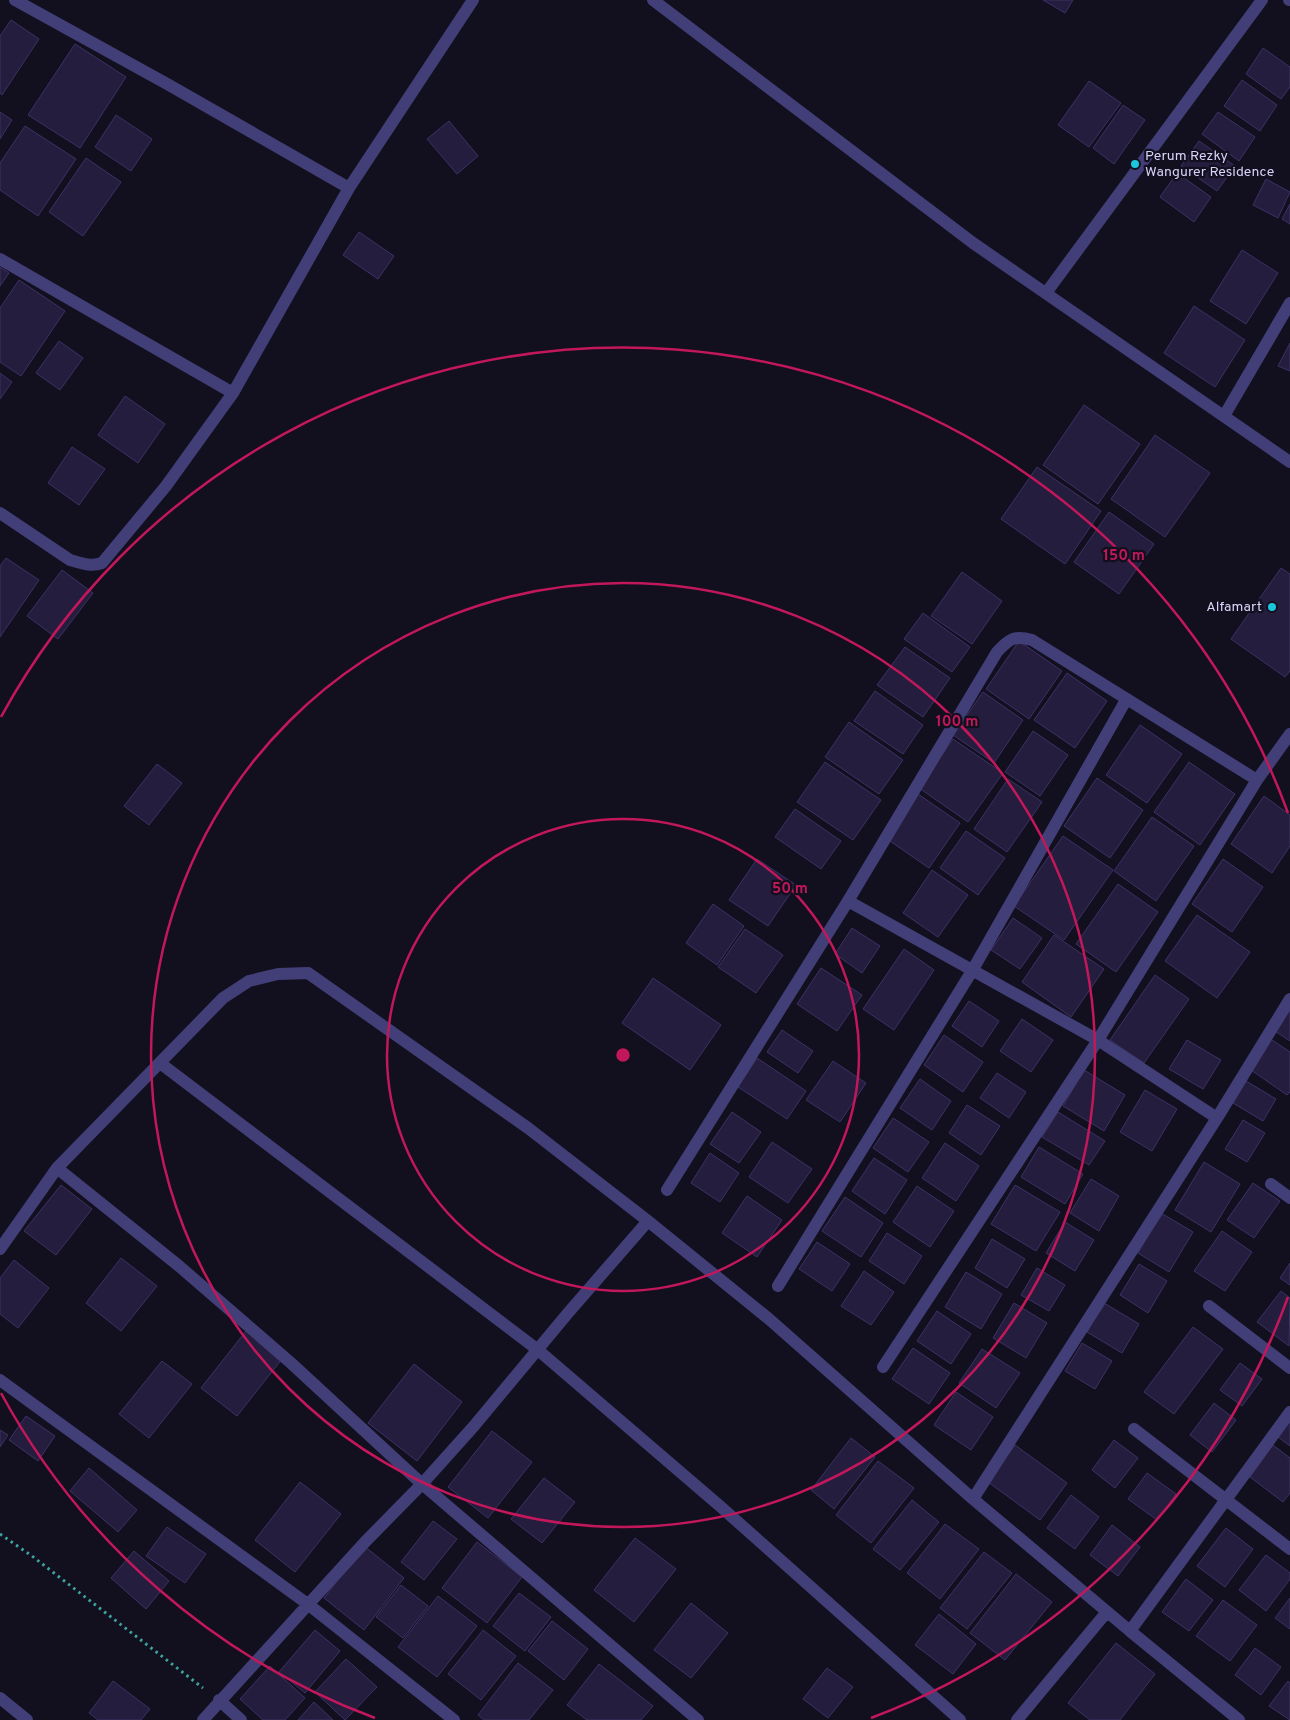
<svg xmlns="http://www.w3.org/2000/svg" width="1290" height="1720" viewBox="0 0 1290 1720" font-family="Overpass,sans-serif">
<rect width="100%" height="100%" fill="#120f1e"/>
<path fill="#241d3d" stroke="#3d3266" d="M1043 0H1073L1065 13Z
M11 20 39 39 2 95 0 93V36Z
M75 44 126 77 80 148 28 115Z
M1263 48 1290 67V87L1281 99 1246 74Z
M1242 80 1277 105 1260 131 1224 106Z
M1089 81 1121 103 1089 147 1058 125Z
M1123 105 1145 120 1114 164 1093 148Z
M0 112 12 120 0 139Z
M1218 112 1255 137 1239 161 1202 134Z
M116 115 152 139 131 171 95 147Z
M449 121 478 156 457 174 427 139Z
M25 126 76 159 38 216 0 190V163Z
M1199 141 1235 166 1217 191 1181 166Z
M86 158 121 182 83 236 49 212Z
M1177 173 1211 197 1194 222 1160 197Z
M1266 179 1290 192 1278 218 1253 205Z
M1290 204V224L1282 219Z
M359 232 394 256 378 279 343 255Z
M1242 250 1278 273 1246 324 1210 301Z
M0 267 9 273 0 286Z
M19 280 65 311 21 376 0 362V308Z
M1194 306 1245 340 1215 387 1164 353Z
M59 341 83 358 60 390 36 373Z
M1290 343V371L1278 366Z
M0 373 12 382 0 399Z
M125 396 165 424 138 463 98 435Z
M1084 405 1140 444 1098 504 1043 465Z
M1155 435 1210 473 1165 537 1111 499Z
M72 447 105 469 79 505 48 483Z
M1037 467 1101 511 1065 564 1001 519Z
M1109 512 1154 544 1119 594 1074 562Z
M6 558 39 580 0 637V566Z
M1281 568 1290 574V671L1285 677 1231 639Z
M62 570 93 593 58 639 27 616Z
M962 572 1002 601 972 644 931 616Z
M923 613 970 647 952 672 904 639Z
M1019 641 1062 671 1029 719 986 689Z
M905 647 950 678 923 717 877 685Z
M1067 673 1107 701 1075 748 1034 720Z
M875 691 923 725 903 754 854 721Z
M983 692 1023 720 994 763 953 735Z
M849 722 903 760 879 794 825 757Z
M1140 725 1182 754 1147 803 1106 775Z
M1033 731 1068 755 1040 796 1005 772Z
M953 739 1003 773 968 822 919 788Z
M825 762 881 800 853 840 797 802Z
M1189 762 1235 794 1200 845 1154 812Z
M157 764 182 783 149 825 124 806Z
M1097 778 1143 810 1110 858 1064 826Z
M1008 779 1042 802 1007 852 974 829Z
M918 794 960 823 929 868 887 839Z
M1264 796 1290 815V846L1272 873 1231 844Z
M795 809 841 841 821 869 775 837Z
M1152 817 1194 846 1156 901 1114 871Z
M966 831 1005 858 978 895 940 868Z
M1063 836 1113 870 1064 940 1014 906Z
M757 859 796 885 768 926 729 900Z
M1223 859 1263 887 1232 932 1192 904Z
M932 870 968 895 938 937 903 913Z
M1118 884 1158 912 1116 972 1076 944Z
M713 904 744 926 717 965 686 943Z
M1197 915 1250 952 1217 998 1165 961Z
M1013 918 1042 938 1020 969 991 950Z
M852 928 880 946 862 973 835 954Z
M745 929 783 955 756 993 718 967Z
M1054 935 1104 969 1071 1017 1022 982Z
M904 949 934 970 894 1030 863 1009Z
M821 968 862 995 837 1031 797 1004Z
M1155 975 1189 999 1144 1063 1110 1040Z
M653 978 721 1025 690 1070 622 1023Z
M969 1001 999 1021 982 1047 952 1026Z
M1290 1009V1041L1275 1031Z
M1022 1019 1053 1040 1031 1072 1000 1051Z
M782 1030 813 1051 798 1073 767 1052Z
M944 1035 983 1062 963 1092 924 1065Z
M1269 1038 1290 1052V1092L1287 1095 1248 1068Z
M1187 1040 1221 1060 1203 1089 1169 1069Z
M757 1058 806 1091 787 1119 738 1087Z
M833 1061 866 1083 840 1122 806 1100Z
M1084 1070 1125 1095 1104 1131 1063 1106Z
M997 1073 1026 1092 1009 1118 980 1098Z
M920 1079 951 1101 932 1130 900 1108Z
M1246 1081 1276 1099 1263 1121 1233 1103Z
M1145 1090 1177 1109 1152 1151 1120 1132Z
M967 1105 1000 1126 981 1155 949 1133Z
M732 1112 761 1132 739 1163 710 1144Z
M1058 1112 1105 1141 1089 1165 1042 1137Z
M893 1118 929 1142 908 1172 873 1148Z
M1243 1120 1265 1133 1247 1162 1225 1149Z
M772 1142 812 1169 788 1203 749 1177Z
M945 1143 979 1166 956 1201 922 1178Z
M1039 1147 1083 1174 1065 1204 1021 1177Z
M710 1153 739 1173 720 1202 691 1183Z
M874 1158 907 1180 885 1214 852 1191Z
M1204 1162 1240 1184 1211 1232 1175 1210Z
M1091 1179 1119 1196 1099 1231 1070 1213Z
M1253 1183 1280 1201 1254 1238 1227 1220Z
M61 1185 92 1209 56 1255 24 1231Z
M1015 1185 1060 1212 1036 1251 991 1224Z
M917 1186 954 1211 930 1247 893 1222Z
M747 1196 782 1220 757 1257 722 1233Z
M845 1197 883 1223 861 1257 822 1231Z
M1161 1213 1193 1232 1169 1272 1138 1253Z
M1065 1222 1094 1240 1075 1271 1046 1253Z
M1222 1231 1252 1252 1225 1291 1194 1271Z
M887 1233 922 1256 904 1284 869 1261Z
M992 1239 1025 1259 1007 1288 975 1268Z
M817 1242 850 1264 832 1291 799 1269Z
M121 1258 157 1286 121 1331 86 1303Z
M14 1260 49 1288 18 1328 0 1314V1278Z
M1290 1263V1285L1280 1278Z
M1139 1264 1167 1281 1148 1313 1120 1295Z
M1037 1268 1065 1285 1049 1311 1021 1295Z
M864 1271 894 1292 871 1325 841 1306Z
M966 1272 1002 1294 981 1329 945 1307Z
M1281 1291 1290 1298 1289 1346 1257 1322Z
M1014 1303 1047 1323 1026 1358 993 1338Z
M1104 1303 1139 1324 1122 1353 1087 1332Z
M937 1311 971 1334 951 1364 917 1341Z
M1193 1327 1223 1349 1174 1414 1144 1392Z
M246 1331 282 1359 237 1416 201 1388Z
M1082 1343 1112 1361 1095 1389 1065 1371Z
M913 1348 950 1373 929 1404 892 1379Z
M982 1349 1020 1373 996 1408 959 1383Z
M162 1361 192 1384 149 1438 119 1414Z
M1240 1363 1262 1379 1242 1406 1220 1390Z
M414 1364 462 1402 417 1461 368 1423Z
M956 1392 993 1417 971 1450 934 1425Z
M1214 1403 1236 1420 1212 1452 1190 1435Z
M26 1416 55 1436 38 1461 9 1440Z
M1290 1421V1446L1278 1437Z
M0 1430 8 1435 0 1447Z
M492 1431 532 1462 488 1518 448 1487Z
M851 1438 875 1457 834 1509 811 1490Z
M1114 1440 1138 1458 1115 1488 1092 1470Z
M1015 1445 1067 1483 1040 1520 988 1482Z
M1273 1445 1290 1458V1493L1283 1502 1250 1477Z
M878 1461 914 1488 871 1543 836 1515Z
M89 1468 137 1510 118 1532 70 1491Z
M1147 1473 1176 1494 1157 1520 1128 1499Z
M544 1478 575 1502 542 1543 511 1519Z
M300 1482 341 1514 295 1572 255 1540Z
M1071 1495 1099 1517 1075 1549 1047 1528Z
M912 1500 939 1522 900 1570 873 1549Z
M433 1521 457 1539 424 1580 401 1562Z
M945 1524 979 1549 940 1599 907 1573Z
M1112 1525 1140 1547 1118 1576 1090 1555Z
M167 1527 206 1554 185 1583 146 1556Z
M1226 1528 1253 1549 1225 1587 1197 1566Z
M635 1538 676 1569 634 1622 594 1590Z
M477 1542 522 1577 487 1623 442 1588Z
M364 1546 404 1578 364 1630 324 1598Z
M134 1551 169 1581 146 1609 111 1578Z
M984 1552 1012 1573 967 1629 940 1608Z
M1266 1555 1290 1573V1579L1266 1611 1239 1590Z
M1016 1574 1052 1602 1005 1660 970 1633Z
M1186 1579 1213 1600 1189 1631 1162 1612Z
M401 1585 428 1606 403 1638 376 1617Z
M519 1593 551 1617 525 1651 493 1626Z
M438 1596 477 1626 437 1677 398 1647Z
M1290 1598V1629L1275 1618Z
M1223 1600 1257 1625 1230 1661 1196 1636Z
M691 1603 728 1633 691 1678 654 1650Z
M939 1614 976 1644 953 1674 915 1645Z
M552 1621 588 1649 564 1680 528 1651Z
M315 1630 340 1651 305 1693 279 1672Z
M483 1630 516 1656 481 1700 448 1674Z
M1116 1643 1155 1674 1120 1720H1090L1068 1703Z
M1255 1648 1281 1667 1261 1695 1235 1675Z
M346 1659 377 1687 345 1720 315 1692Z
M518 1663 553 1690 529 1720H484L478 1715Z
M599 1664 653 1706 641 1720H587L567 1705Z
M270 1666 305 1698 285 1720H263L240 1699Z
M827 1668 853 1687 828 1718 803 1699Z
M113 1681 150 1709 141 1720H98L89 1713Z
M1288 1681 1290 1683V1720L1269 1706Z
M314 1702 333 1720H298Z"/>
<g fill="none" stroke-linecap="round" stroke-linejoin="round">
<path stroke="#3ca39e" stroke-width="3" stroke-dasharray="2.5 4" stroke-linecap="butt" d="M0 1534 32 1556 203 1688"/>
<path stroke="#423f78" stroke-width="12" d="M15 0 169 85 349 188
M653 0 973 243 1290 462
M1289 0H1290
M0 259 233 393
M1046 293 1262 0
M1224 416 1290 303
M0 513 70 560C81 563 91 567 102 563L166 486 233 393 349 188 473 0
M848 901 1098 1040 1217 1118 973 1499
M160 1063 538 1350 721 1507 960 1720
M1217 1118 1290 999
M57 1168 179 1266 291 1363 422 1484 698 1720
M1271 1184 1290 1198
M667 1190 848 901 997 652C1009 639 1014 635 1032 640L1257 780
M0 1249 57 1168 223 998 249 981 278 974 308 973 528 1128 648 1221 769 1319 973 1499 1130 1631
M778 1286 972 971 1126 700
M1209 1306 1290 1368
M883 1367 1098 1040 1257 780 1290 734
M0 1380 309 1605 454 1720
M1134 1429 1290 1549
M0 1698 27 1720
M219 1700 241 1720
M203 1720 365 1542 422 1484 474 1426 568 1313 648 1221
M1017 1720 1106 1613
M1239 1720 1130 1631 1290 1412"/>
</g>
<g fill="none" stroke="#c2185b" stroke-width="2.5">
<circle cx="623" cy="1055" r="236"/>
<circle cx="623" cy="1055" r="472"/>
<path d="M1288 1297A708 708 0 0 1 871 1718M375 1718A708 708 0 0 1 1 1393M1 717A708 708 0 0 1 1288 813"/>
</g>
<g fill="#1bc6dc" stroke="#120f1e" stroke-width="2">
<circle cx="1135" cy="164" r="5"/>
<circle cx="1272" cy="607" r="5"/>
</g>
<g text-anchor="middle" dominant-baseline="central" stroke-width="4.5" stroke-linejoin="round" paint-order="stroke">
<g font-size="14" fill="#d7d2f9" stroke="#120f1e" text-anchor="start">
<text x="1145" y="156">Perum Rezky<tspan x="1145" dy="16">Wangurer Residence</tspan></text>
<text x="1262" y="607" text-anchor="end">Alfamart</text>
</g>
</g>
<circle cx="623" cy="1055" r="8" fill="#c2185b" stroke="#120f1e" stroke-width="2.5"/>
<g font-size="15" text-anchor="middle" font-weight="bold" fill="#c2185b" stroke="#120f1e" stroke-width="4.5" stroke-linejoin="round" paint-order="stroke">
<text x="1124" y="560">150 m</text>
<text x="957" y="726">100 m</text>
<text x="790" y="893">50 m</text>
</g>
</svg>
